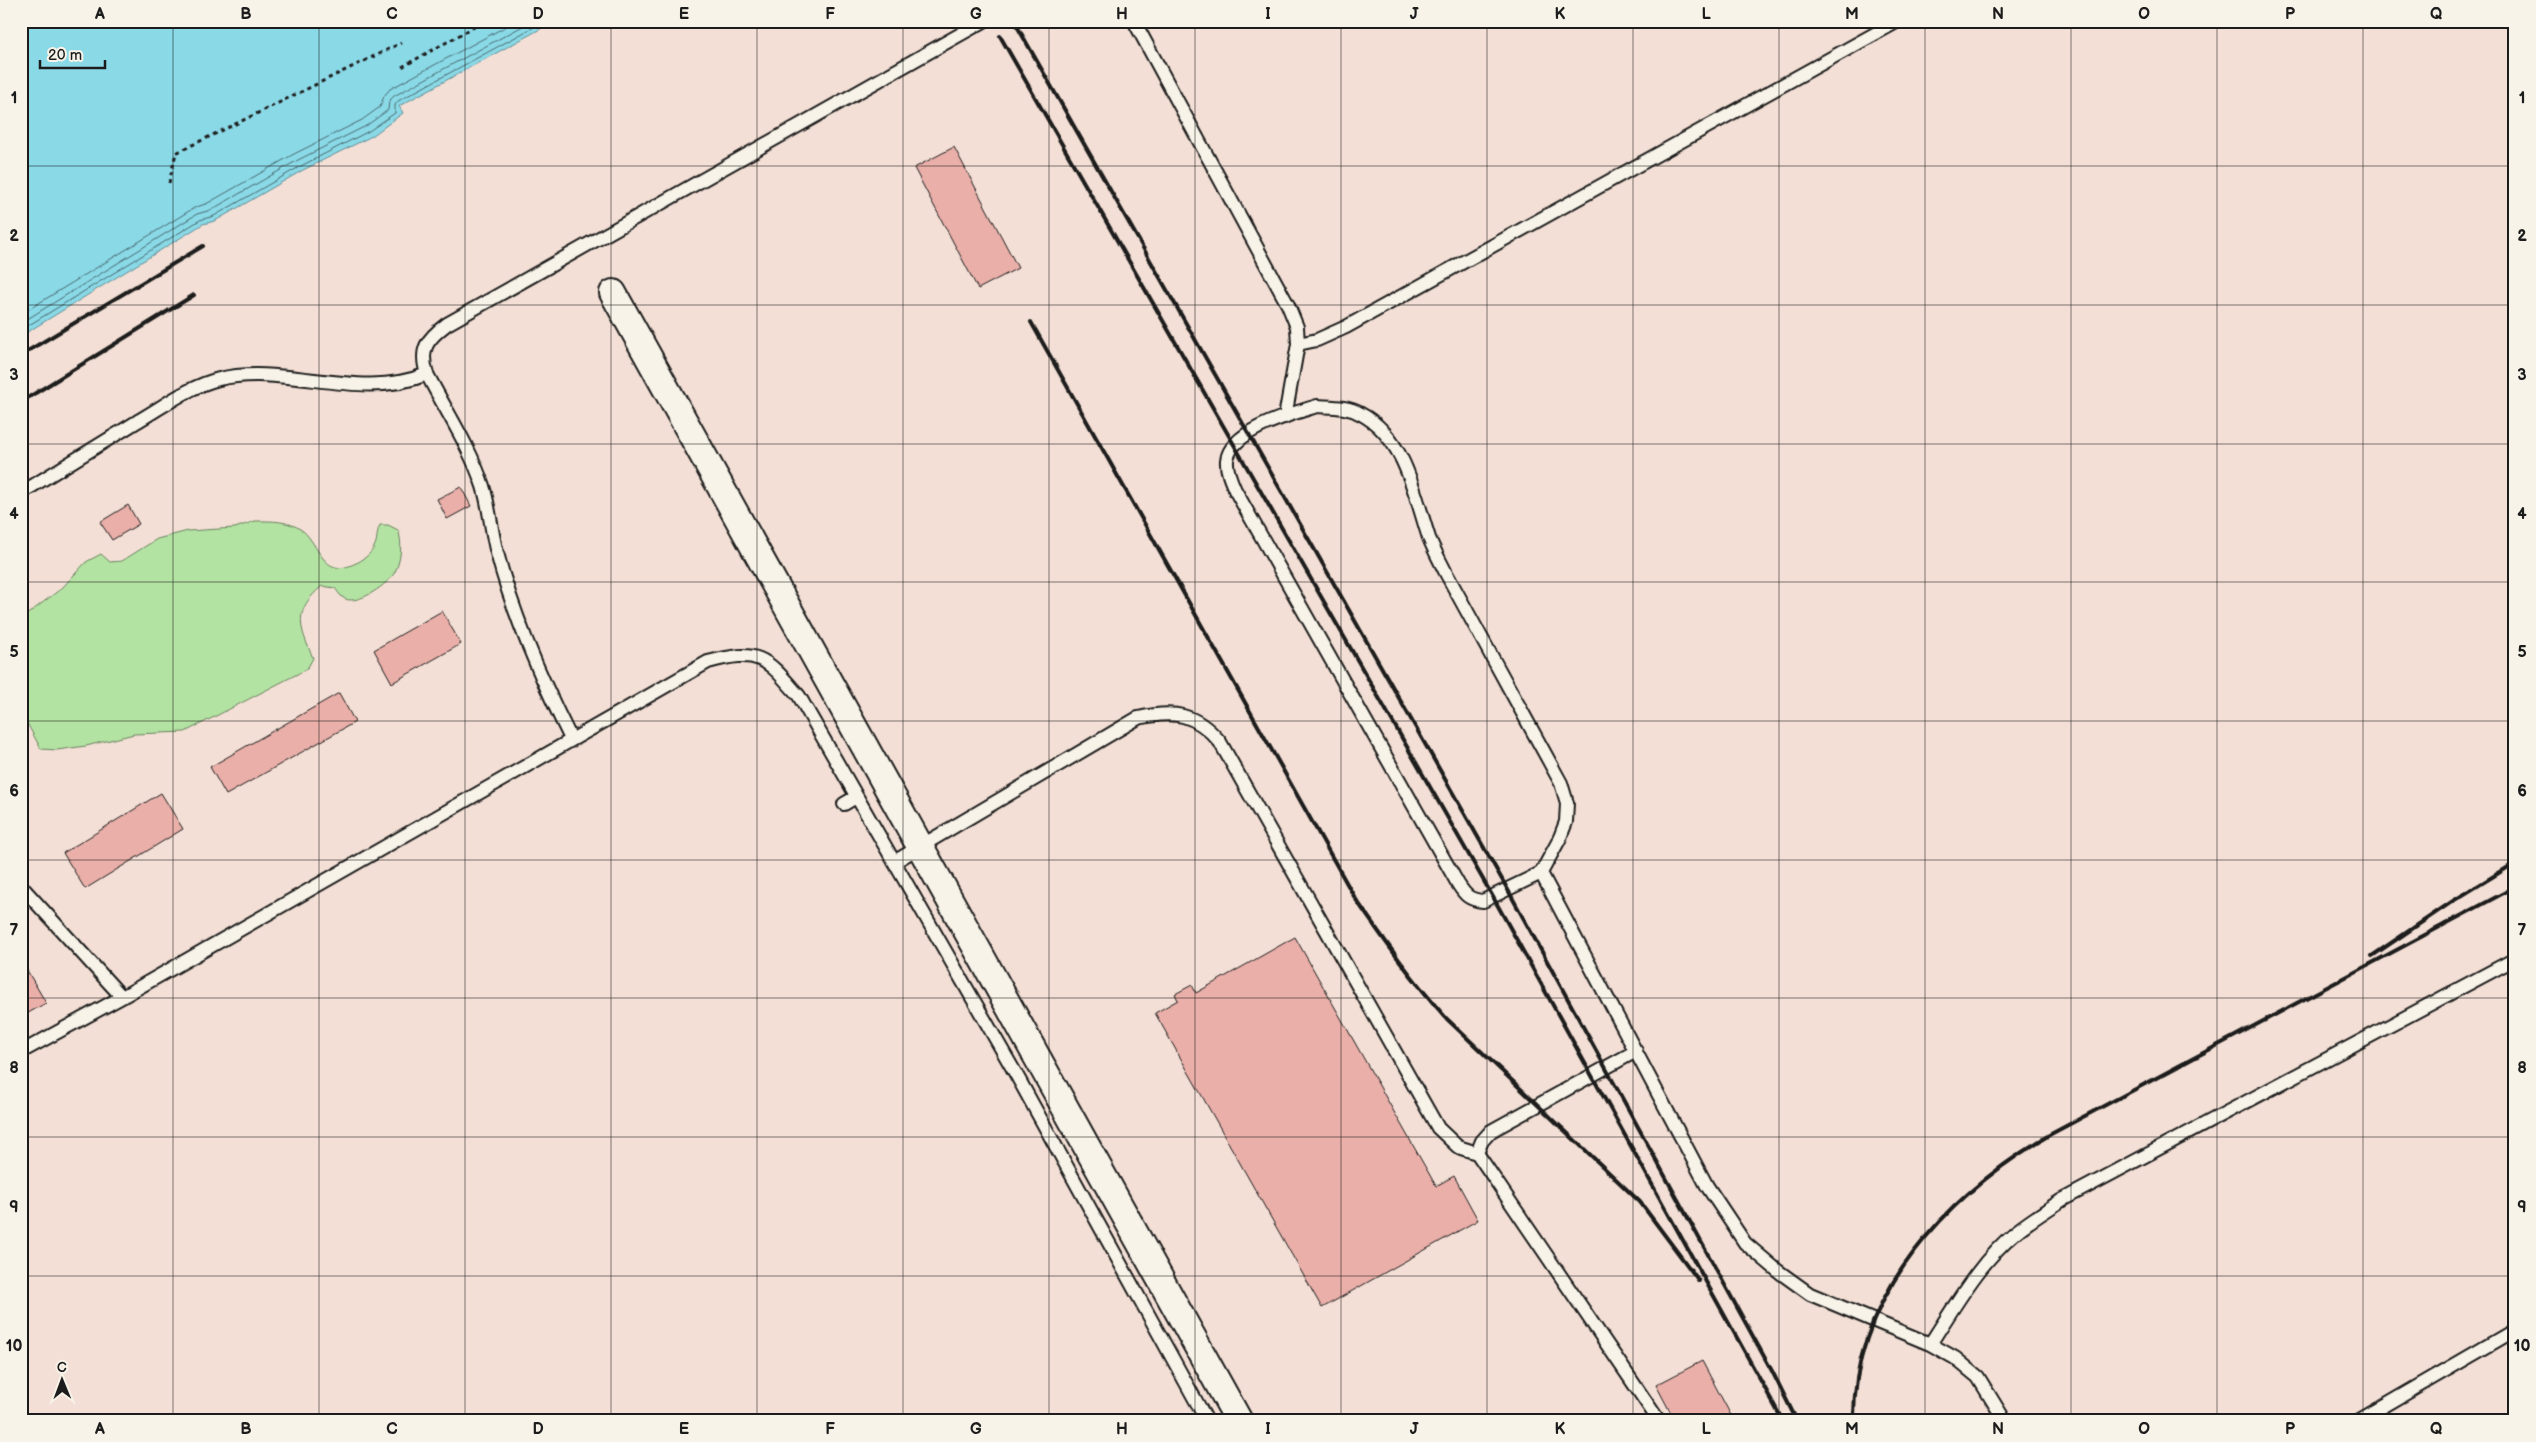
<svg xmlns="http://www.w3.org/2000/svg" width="2536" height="1442" viewBox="0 0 2536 1442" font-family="'Balsamiq Sans',sans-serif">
<rect width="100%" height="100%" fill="#f7f3e8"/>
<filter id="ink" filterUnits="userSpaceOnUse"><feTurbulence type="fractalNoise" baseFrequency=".02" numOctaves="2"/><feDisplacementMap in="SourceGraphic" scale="10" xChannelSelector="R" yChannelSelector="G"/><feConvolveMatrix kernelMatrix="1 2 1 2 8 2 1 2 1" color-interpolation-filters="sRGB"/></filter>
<g filter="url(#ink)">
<path fill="#f3dfd5" d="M425 21H2515V1421H21V336L203 224Z"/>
<path fill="#b3e3a2" stroke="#68805f" d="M255 521C271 521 289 520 303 531 319 544 323 579 354 564 362 561 371 554 374 547 378 541 376 532 380 525H388L398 530C403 542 401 564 393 575 385 586 355 608 342 597 340 595 337 591 335 588L322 586C293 611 299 626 313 658L307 669 185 732 134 734 86 746 57 750 41 749 21 712V619L62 588 86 562 101 554 110 562 122 561 157 539 188 531 235 528Z"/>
<path fill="#8ad9e7" stroke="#5e8d96" d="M21 21H555L399 106 403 113 372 136 303 170 215 221 203 224 21 336Z"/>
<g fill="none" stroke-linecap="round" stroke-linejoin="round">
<path stroke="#48686d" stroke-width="1" d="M21 314 194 208 208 203 294 154 362 120 380 107 384 96 390 89 516 21
M21 323 197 214 211 210 298 160 366 126 388 110 389 101 394 96 532 21
M21 330 200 220 214 216 301 166 369 131 395 113V105L398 101 545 21"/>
</g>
<path fill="#eaafa9" stroke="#1c1c1c" d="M954 147 1018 268 978 289 914 168Z
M461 487 471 506 447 519 437 499Z
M128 505 139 524 112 540 100 522Z
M442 611 461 644 392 683 374 650Z
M339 693 355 722 226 795 210 767Z
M161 793 183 829 85 889 63 853Z
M1295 937 1436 1186 1454 1176 1478 1220 1322 1308 1155 1013 1178 1000 1175 994 1192 985 1196 993Z
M21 960 46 1003 21 1017Z
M1702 1361 1734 1421H1675L1656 1385Z"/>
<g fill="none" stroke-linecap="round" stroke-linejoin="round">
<defs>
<path id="lane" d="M1134 21 1288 305 1297 327 1298 344 1285 417
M1298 344 1317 340 1346 327 1898 21
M1317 406C1332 407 1347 406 1361 414 1405 437 1415 496 1429 538 1434 550 1440 561 1446 573L1561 783 1567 803 1566 822 1559 840 1541 873 1483 901C1469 900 1465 895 1458 884L1235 490C1231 481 1226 470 1227 460 1231 430 1292 414 1317 406Z
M21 493C60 469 99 445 138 421 164 406 190 386 219 379 285 363 360 402 427 374
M571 739C541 679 514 618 497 553 491 531 490 508 483 486 470 447 446 411 427 374 419 349 427 339 447 324L984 21
M844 804 856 797
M894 862 1138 718C1174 710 1196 713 1220 742L1438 1128 1458 1147 1477 1153 1659 1421
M1541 873 1707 1186 1745 1243 1778 1271 1810 1294 1930 1344 1955 1358 1978 1377 2005 1421
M21 886 122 997
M21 1052 122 997 708 662C760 648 766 658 799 696L1017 1076 1207 1421
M1477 1153 1482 1141 1491 1131 1636 1051
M1930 1344C1956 1304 1980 1261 2017 1231 2031 1220 2047 1210 2062 1200L2515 959
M2358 1421 2515 1330"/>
<path id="street" d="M613 293 1239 1421"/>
</defs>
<use href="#lane" stroke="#1c1c1c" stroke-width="16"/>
<use href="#street" stroke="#1c1c1c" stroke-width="30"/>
<path stroke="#1c1c1c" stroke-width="3" stroke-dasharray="4 4" stroke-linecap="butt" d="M402 67 485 21
M169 183 176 153 401 43"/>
<use href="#lane" stroke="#f7f3e8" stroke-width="12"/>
<use href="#street" stroke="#f7f3e8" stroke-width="26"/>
<path stroke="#1c1c1c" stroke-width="4" d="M1017 26 1508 890 1772 1371 1797 1421
M1000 36 1493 897 1783 1421
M1031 322 1355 898C1384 940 1413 981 1447 1019L1640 1202 1699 1281
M21 355 203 246
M21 402 194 295
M2372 956 2453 901 2515 863
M1854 1421C1852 1294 1949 1194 2051 1134L2515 887"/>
</g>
</g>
<path fill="none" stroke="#1c1c1c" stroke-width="1" stroke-opacity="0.55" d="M173 21V1421M319 21V1421M465 21V1421M611 21V1421M757 21V1421M903 21V1421M1049 21V1421M1195 21V1421M1341 21V1421M1487 21V1421M1633 21V1421M1779 21V1421M1925 21V1421M2071 21V1421M2217 21V1421M2363 21V1421M21 166H2515M21 305H2515M21 444H2515M21 582H2515M21 721H2515M21 860H2515M21 998H2515M21 1137H2515M21 1276H2515"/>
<rect width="2536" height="1442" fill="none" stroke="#f7f3e8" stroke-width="55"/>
<g transform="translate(62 1380) rotate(359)" stroke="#f7f3e8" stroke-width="4" paint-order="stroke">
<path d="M0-4L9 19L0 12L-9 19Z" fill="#1c1c1c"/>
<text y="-8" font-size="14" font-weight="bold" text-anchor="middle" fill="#1c1c1c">С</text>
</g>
<path d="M40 60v8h65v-8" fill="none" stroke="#1c1c1c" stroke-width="2.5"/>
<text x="48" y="60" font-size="15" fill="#1c1c1c" stroke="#f7f3e8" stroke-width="4" paint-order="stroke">20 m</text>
<rect x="28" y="28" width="2480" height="1386" fill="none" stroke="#1c1c1c" stroke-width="2"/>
<g font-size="16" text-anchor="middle" font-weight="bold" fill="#1c1c1c">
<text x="100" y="19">A</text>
<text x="246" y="19">B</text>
<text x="392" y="19">C</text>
<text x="538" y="19">D</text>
<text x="684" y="19">E</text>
<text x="830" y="19">F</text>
<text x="976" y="19">G</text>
<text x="1122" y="19">H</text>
<text x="1268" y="19">I</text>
<text x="1414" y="19">J</text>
<text x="1560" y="19">K</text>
<text x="1706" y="19">L</text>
<text x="1852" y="19">M</text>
<text x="1998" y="19">N</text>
<text x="2144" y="19">O</text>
<text x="2290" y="19">P</text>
<text x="2436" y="19">Q</text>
<text x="14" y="103">1</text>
<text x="2522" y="103">1</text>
<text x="14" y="241">2</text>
<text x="2522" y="241">2</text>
<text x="14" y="380">3</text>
<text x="2522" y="380">3</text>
<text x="14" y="519">4</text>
<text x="2522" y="519">4</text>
<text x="14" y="657">5</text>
<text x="2522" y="657">5</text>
<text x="14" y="796">6</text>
<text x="2522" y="796">6</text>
<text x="14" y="935">7</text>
<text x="2522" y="935">7</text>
<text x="14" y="1073">8</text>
<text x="2522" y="1073">8</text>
<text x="14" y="1212">9</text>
<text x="2522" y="1212">9</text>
<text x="14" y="1351">10</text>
<text x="2522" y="1351">10</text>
<text x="100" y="1434">A</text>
<text x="246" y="1434">B</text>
<text x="392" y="1434">C</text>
<text x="538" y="1434">D</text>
<text x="684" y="1434">E</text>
<text x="830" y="1434">F</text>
<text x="976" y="1434">G</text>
<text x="1122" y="1434">H</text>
<text x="1268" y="1434">I</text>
<text x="1414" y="1434">J</text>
<text x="1560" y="1434">K</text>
<text x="1706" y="1434">L</text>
<text x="1852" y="1434">M</text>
<text x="1998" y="1434">N</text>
<text x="2144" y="1434">O</text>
<text x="2290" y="1434">P</text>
<text x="2436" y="1434">Q</text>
</g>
</svg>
